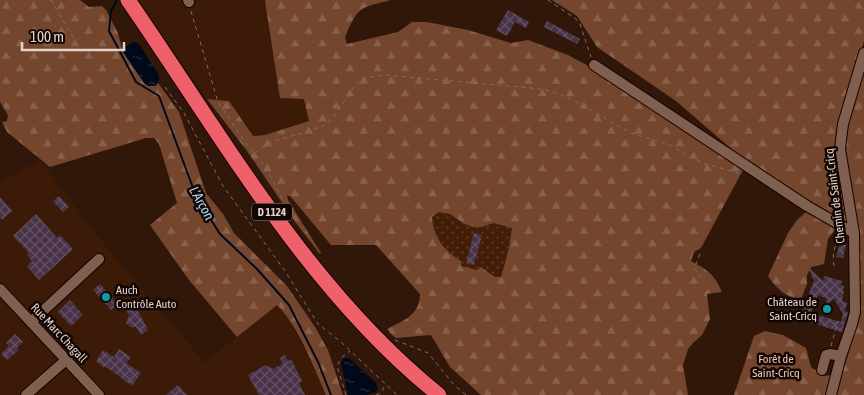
<svg xmlns="http://www.w3.org/2000/svg" width="864" height="395" viewBox="0 0 864 395" font-family="'Asap Condensed',sans-serif">
<defs>
<pattern id="grass-dots" width="8" height="8" patternUnits="userSpaceOnUse" patternTransform="scale(1.25)"><rect width="8" height="8" fill="#431d07"/><path d="M2 2h.1M6 6h.1" fill="none" stroke="#5e3d2a" stroke-width="1.8" stroke-linecap="round"/></pattern>
<pattern id="forest-firs" width="22" height="20" patternUnits="userSpaceOnUse" patternTransform="scale(1.25)"><rect width="22" height="20" fill="#74462e"/><path d="M5 1l3.5 6h-7zM16 11l3.5 6h-7z" fill="#88604b"/></pattern>
<pattern id="water-ripples" width="26" height="14" patternUnits="userSpaceOnUse" patternTransform="scale(1.25)"><rect width="26" height="14" fill="#000919"/><path d="M2 4q2-2 4 0t4 0M15 11q2-2 4 0t4 0" fill="none" stroke="#252c39"/></pattern>
<pattern id="building-cross-hatch" width="8" height="8" patternUnits="userSpaceOnUse" patternTransform="scale(1.25)"><rect width="8" height="8" fill="#493349"/><path d="M0 0l8 8M0 8l8-8" fill="none" stroke="#635062"/></pattern>
</defs>
<rect width="100%" height="100%" fill="#311709"/>
<path fill="#3b1a08" d="M138 0H266L265 2 304 98 310 121 265 135 252 136 229 101 207 99Z
M40 160 107 248 205 363 277 304 284 312 314 365 326 395H0V182Z"/>
<path fill="url(#grass-dots)" d="M439 212 450 214 463 223 482 227 493 223 512 228 509 248 501 277H495L482 267 477 271 460 266 461 261C443 250 434 238 432 217Z"/>
<path fill="url(#forest-firs)" fill-rule="evenodd" d="M0 0H80L89 7 102 6 106 10 118 33 123 52 156 86 158 83 179 112 206 193 223 214 234 233 287 286 315 327 328 350 343 395H326C315 369 297 324 277 305L237 337 189 280 150 225 177 203 159 144 154 138H146L50 167 7 132 2 122 7 121 8 115 0 102Z
M266 0H391C360 8 358 6 345 37L347 44 398 32 412 22H427L468 30 511 43 528 40 568 55 592 68 744 168 701 248 694 252 691 261C708 270 714 274 722 292L707 294 710 319 702 335 693 343 688 349 683 365 688 395H481L450 367 431 335 396 338 391 334 387 329C403 321 420 315 420 294L376 245H331L291 197 287 195 288 200 321 253 320 254 296 223 247 151 207 99 229 101 253 136 265 135 309 121 304 99 280 98 265 1ZM439 212 450 214 463 223 472 227H482L493 223 512 228 509 248 501 277H495L481 267 477 270 461 266V261C443 250 434 238 432 217Z
M552 0H864V41L840 122 849 235 836 228 828 239 824 264 811 267 807 275V284L801 299C786 298 776 288 768 276L788 233 797 220 815 204 735 152 676 101 597 47 577 16Z
M864 64V395H734L754 336 765 331 783 335 806 348 811 367 823 376 842 374 861 313 859 237 844 148 846 124Z"/>
<path fill="url(#water-ripples)" d="M134 42 139 44 159 75V80L156 86H148L144 83 123 52 125 47Z
M344 358H349L376 383 378 389 376 392 367 395H348L341 363Z"/>
<g fill="none" stroke-linecap="round" stroke-linejoin="round">
<path stroke="#000919" stroke-width="2" d="M117 0 111 11 109 31 136 82 159 96 196 196 220 234 257 269 289 305 318 362 331 395"/>
</g>
<path fill="url(#building-cross-hatch)" fill-rule="evenodd" d="M508 10 529 22 526 28 515 22 507 36 496 30Z
M547 21 580 39 577 44 544 27Z
M59 196 69 207 63 212 53 201Z
M0 197 12 211 2 220 0 217Z
M36 214 57 238 60 235 73 249 39 280 27 266 32 261 27 255 29 253 13 236Z
M474 233 482 235 474 265 466 263Z
M840 243 846 245 843 258 836 257Z
M808 267 823 281 824 276 842 281 841 285 844 286 843 291H844L842 301 847 303 845 311 848 312 842 332 799 319 814 281ZM818 295 826 298 827 304 834 299 843 314 841 322 811 313Z
M100 284 118 304 111 310 93 290Z
M70 300 83 315 71 326 58 312Z
M134 303 148 330 141 335 136 327H130L126 323 129 315 125 308Z
M15 334 23 342 17 348 19 350 7 360 1 354 9 346 6 343Z
M119 349 131 357 126 363 141 373 132 386 105 366 104 368 96 361 103 350 114 357Z
M285 355 288 361 291 360 296 369 302 381 299 383 305 395H259L248 375 266 365 267 367 270 366 272 369 283 364 280 358Z
M178 385 187 395H166L173 389Z"/>
<g fill="none" stroke-linecap="round" stroke-linejoin="round">
<defs>
<path id="minor" d="M188 0 189 2
M594 65 807 206 854 233
M0 289 99 395
M31 322 99 259
M822 370 826 355 830 354 841 356
M26 395 66 360
M831 395 841 356 852 324 855 312 854 233 840 149 843 124 864 53"/>
<path id="highway" d="M128 0C222 136 309 291 439 395"/>
</defs>
<use href="#minor" stroke="#170200" stroke-width="12"/>
<use href="#highway" stroke="#170200" stroke-width="17"/>
<path stroke="#836c61" stroke-width="1" stroke-dasharray="4 4" stroke-linecap="butt" d="M51 0 74 39
M548 0 576 19 580 24 591 57
M191 11 218 102 249 148C267 163 281 197 291 218
M165 87 184 113 223 186 285 271 318 324 341 342 397 395
M856 109 864 111
M255 153 271 142 306 132 323 126 333 118 351 91 363 78 385 75 542 89 556 93 573 100 631 133 670 145 690 157 706 164 742 174
M700 254 694 269 702 278
M834 266C832 253 834 245 842 235
M395 340 428 353 455 386 466 395
M831 346 838 321
M346 395 337 366 341 358 350 351
M376 395 381 393 385 385"/>
<use href="#minor" stroke="#7f6050" stroke-width="10"/>
<use href="#highway" stroke="#ee606a" stroke-width="15"/>
</g>
<g fill="#0f9aa8" stroke="#110603" stroke-width="2">
<circle cx="106" cy="297" r="5"/>
<circle cx="827" cy="309" r="5"/>
</g>
<g text-anchor="middle" dominant-baseline="central" stroke-width="5" stroke-linejoin="round" paint-order="stroke">
<rect fill="#110603" stroke="#a5958e" stroke-width="1" x="252" y="203.5" width="40" height="17" rx="4"/>
<g font-size="11" font-weight="bold" fill="#e4d2c9">
<text x="272" y="212">D 1124</text>
</g>
<g font-size="12" fill="#e4d2c9" stroke="#110603">
<text transform="translate(835 196) rotate(-97)">Chemin de Saint-Cricq</text>
<text transform="translate(59 333) rotate(47)">Rue Marc Chagall</text>
</g>
<g font-size="12" fill="#e4d2c9" stroke="#110603" text-anchor="start">
<text x="116" y="290">Auch<tspan x="116" dy="14">Contrôle Auto</tspan></text>
<text x="817" y="302" text-anchor="end">Château de<tspan x="817" dy="14">Saint-Cricq</tspan></text>
</g>
<g font-size="12" fill="#f5c6af" stroke="#110603">
<text x="776" y="359">Forêt de<tspan x="776" dy="14">Saint-Cricq</tspan></text>
</g>
<g font-size="14" font-style="italic" fill="#b0d5f7" stroke="#110603">
<text transform="translate(202 203) rotate(61)">L'Arçon</text>
</g>
</g>
<path d="M22 42v8h102v-8" fill="none" stroke="#e4d2c9" stroke-width="2.5"/>
<text x="30" y="42" font-size="15" fill="#e4d2c9" stroke="#110603" stroke-width="4" paint-order="stroke">100 m</text>
</svg>
